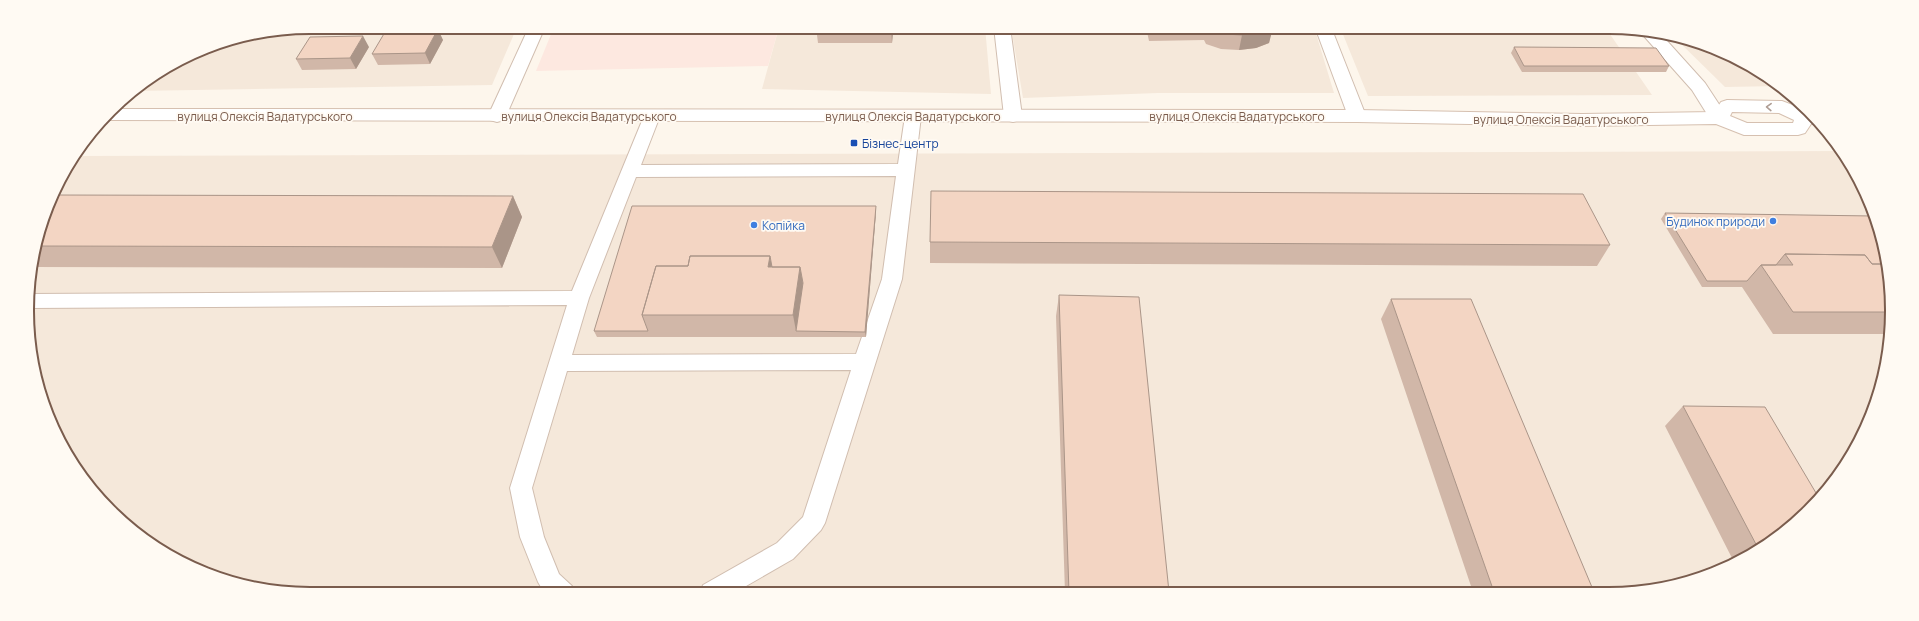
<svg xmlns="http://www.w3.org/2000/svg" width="1919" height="621" viewBox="0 0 1919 621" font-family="Manrope,sans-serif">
<rect width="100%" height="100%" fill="#fdf6ec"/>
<path fill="#f5e8da" d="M311 27H517L492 85 134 91 202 48 255 32Z
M779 27H985L991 94 762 89Z
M1011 27H1314L1334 93H1158L1023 98Z
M1340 27H1605L1652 95 1368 96Z
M1672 35 1717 49 1766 75 1780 86 1725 87Z
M1843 151 1871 202 1887 255 1892 311 1887 366 1854 452 1809 511 1734 565 1646 592 311 594 255 589 202 572 153 546 110 511 75 468 37 384 28 329 29 274 56 185 75 156Z"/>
<path fill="#fde8e0" d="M554 27H779L768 66 536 71Z"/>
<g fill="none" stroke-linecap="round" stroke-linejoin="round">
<defs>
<path id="lane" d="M652 111 658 112 660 116 641 165 898 164 905 116 907 112 913 111 919 112 921 116 902 279 825 523 821 530 793 559 734 593H700L703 585 777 543 803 517 851 370 567 371 532 488 544 537 559 574 572 586 575 594H545L538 582 520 537 510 488 567 305 28 308 29 294 572 291 644 116 646 112ZM896 176 882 279 856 354 572 355 589 298 636 177Z"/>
<path id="street" d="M529 27H545L506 116 504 120 497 122 490 120 488 116Z
M994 27H1010L1022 116 1020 120 1013 122 1006 120 1004 116Z
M1315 27H1331L1366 116 1364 120 1357 122 1350 120 1348 116Z
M1641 30 1659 32 1705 83 1728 118 1726 122 1719 124 1712 122 1692 90 1643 35Z"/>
<path id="secondary" d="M1727 100 1782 101 1811 112 1820 123 1811 124 1805 133 1798 135H1744L1716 124 1582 126 1357 122 103 120 112 109 1357 110 1582 114 1714 112 1721 102ZM1732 112 1779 113 1794 120 1793 123H1747L1730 116Z"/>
</defs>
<use href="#lane" stroke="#d1beb0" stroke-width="2"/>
<use href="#street" stroke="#d1beb0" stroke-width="2"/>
<use href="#secondary" stroke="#d6c0b0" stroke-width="2"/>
<use href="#lane" fill="#fff" fill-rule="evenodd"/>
<use href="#street" fill="#fff" fill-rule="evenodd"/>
<use href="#secondary" fill="#fff" fill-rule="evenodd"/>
</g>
<path fill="#d1b7a8" d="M458 27H494L493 28 459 29Z
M667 27H706L705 29 668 30Z
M816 27H924V32H893L892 43H818Z
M1023 27H1091L1090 33 1024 34Z
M1146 27H1272L1269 43 1256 48 1239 50 1221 49 1206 44 1204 40 1149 41Z
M432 29 443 40 430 64 378 65 372 54Z
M369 47 356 69 302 70 296 59Z
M1514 47 1669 66 1666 72H1522L1511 53Z
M53 195 513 196 522 217 502 268 32 267Z
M876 206V212L866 337H597L594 331Z
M1665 213 1872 216 1892 311 1890 334H1773L1742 287H1702L1661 219Z
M930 242 1610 245 1597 266 930 263Z
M1059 295 1169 592 1065 593 1056 316Z
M1391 299 1594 592H1473L1381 319Z
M1683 406 1809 511 1735 564 1665 426Z"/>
<path fill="#aa9588" d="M424 27H431L433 31 423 29Z
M891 27H892L893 32 892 43Z
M1273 28 1269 43 1256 48 1239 50 1242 35Z
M438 29 443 40 430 64 425 53Z
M363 36 369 47 356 69 350 58Z
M513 196 522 217 502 268 492 247Z
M876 206V212L866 337 865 332Z
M770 256 774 279 768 267Z
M800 267 804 289 796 331 793 315Z"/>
<path fill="#f3d5c3" stroke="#aa9588" d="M388 27H424L423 29H438L425 53 372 54Z
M1208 27H1272L1273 28 1260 33 1242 35 1224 34 1209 29Z
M363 36 350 58 296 59 310 37Z
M1514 47 1656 48 1669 66H1524Z
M931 191 1583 194 1610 245 930 242Z
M53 195 513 196 492 247 38 246Z
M632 206H876L865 332 796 331 803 283 800 267H772L770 256H690L688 266H656L642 315 648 331H594Z
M1665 213 1872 216 1876 220 1887 255V264H1872L1865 255 1785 254 1776 265H1761L1747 281H1707Z
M1785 254 1865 255 1872 264H1887L1892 312H1793L1761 265H1793Z
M690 256H770L768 267H800L793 315H642L656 266H688Z
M1059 295 1139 297 1169 592 1069 593Z
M1391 299H1471L1594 592H1494Z
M1683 406 1765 407 1819 498 1809 511 1758 548Z"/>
<defs><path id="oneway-chevron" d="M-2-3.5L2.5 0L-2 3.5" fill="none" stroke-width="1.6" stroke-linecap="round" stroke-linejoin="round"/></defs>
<use stroke="#af9d94" href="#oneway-chevron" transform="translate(1769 107) rotate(-178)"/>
<rect fill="#1a4fb4" stroke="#fffaf3" stroke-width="1.5" x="850" y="139" width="8" height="8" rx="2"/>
<g fill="#3f7fe0" stroke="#fffaf3" stroke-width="1.5">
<circle cx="1773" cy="221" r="4"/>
<circle cx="754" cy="225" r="4"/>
</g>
<g text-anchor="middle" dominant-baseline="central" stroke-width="3.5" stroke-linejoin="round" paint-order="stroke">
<g font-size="12" fill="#7a5c4d" stroke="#fffaf3">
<text x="265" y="116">вулиця Олексія Вадатурського</text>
<text x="589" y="116">вулиця Олексія Вадатурського</text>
<text x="913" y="116">вулиця Олексія Вадатурського</text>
<text x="1237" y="116">вулиця Олексія Вадатурського</text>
<text x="1561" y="119">вулиця Олексія Вадатурського</text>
</g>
<g font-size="12" fill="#164399" stroke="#fffaf3" text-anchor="start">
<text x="862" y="143">Бізнес-центр</text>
</g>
<g font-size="12" fill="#366cbe" stroke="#fffaf3" text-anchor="end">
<text x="1765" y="221">Будинок природи</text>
<text x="762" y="225" text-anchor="start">Копійка</text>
</g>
</g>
<path d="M0 0H1919V621H0ZM310 34H1609A276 276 0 0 1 1885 310V311A276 276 0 0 1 1609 587H310A276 276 0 0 1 34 311V310A276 276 0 0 1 310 34Z" fill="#fffaf3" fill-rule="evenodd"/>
<path fill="none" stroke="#7a5c4d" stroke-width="2" d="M310 34H1609A276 276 0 0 1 1885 310V311A276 276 0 0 1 1609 587H310A276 276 0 0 1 34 311V310A276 276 0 0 1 310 34Z"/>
</svg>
